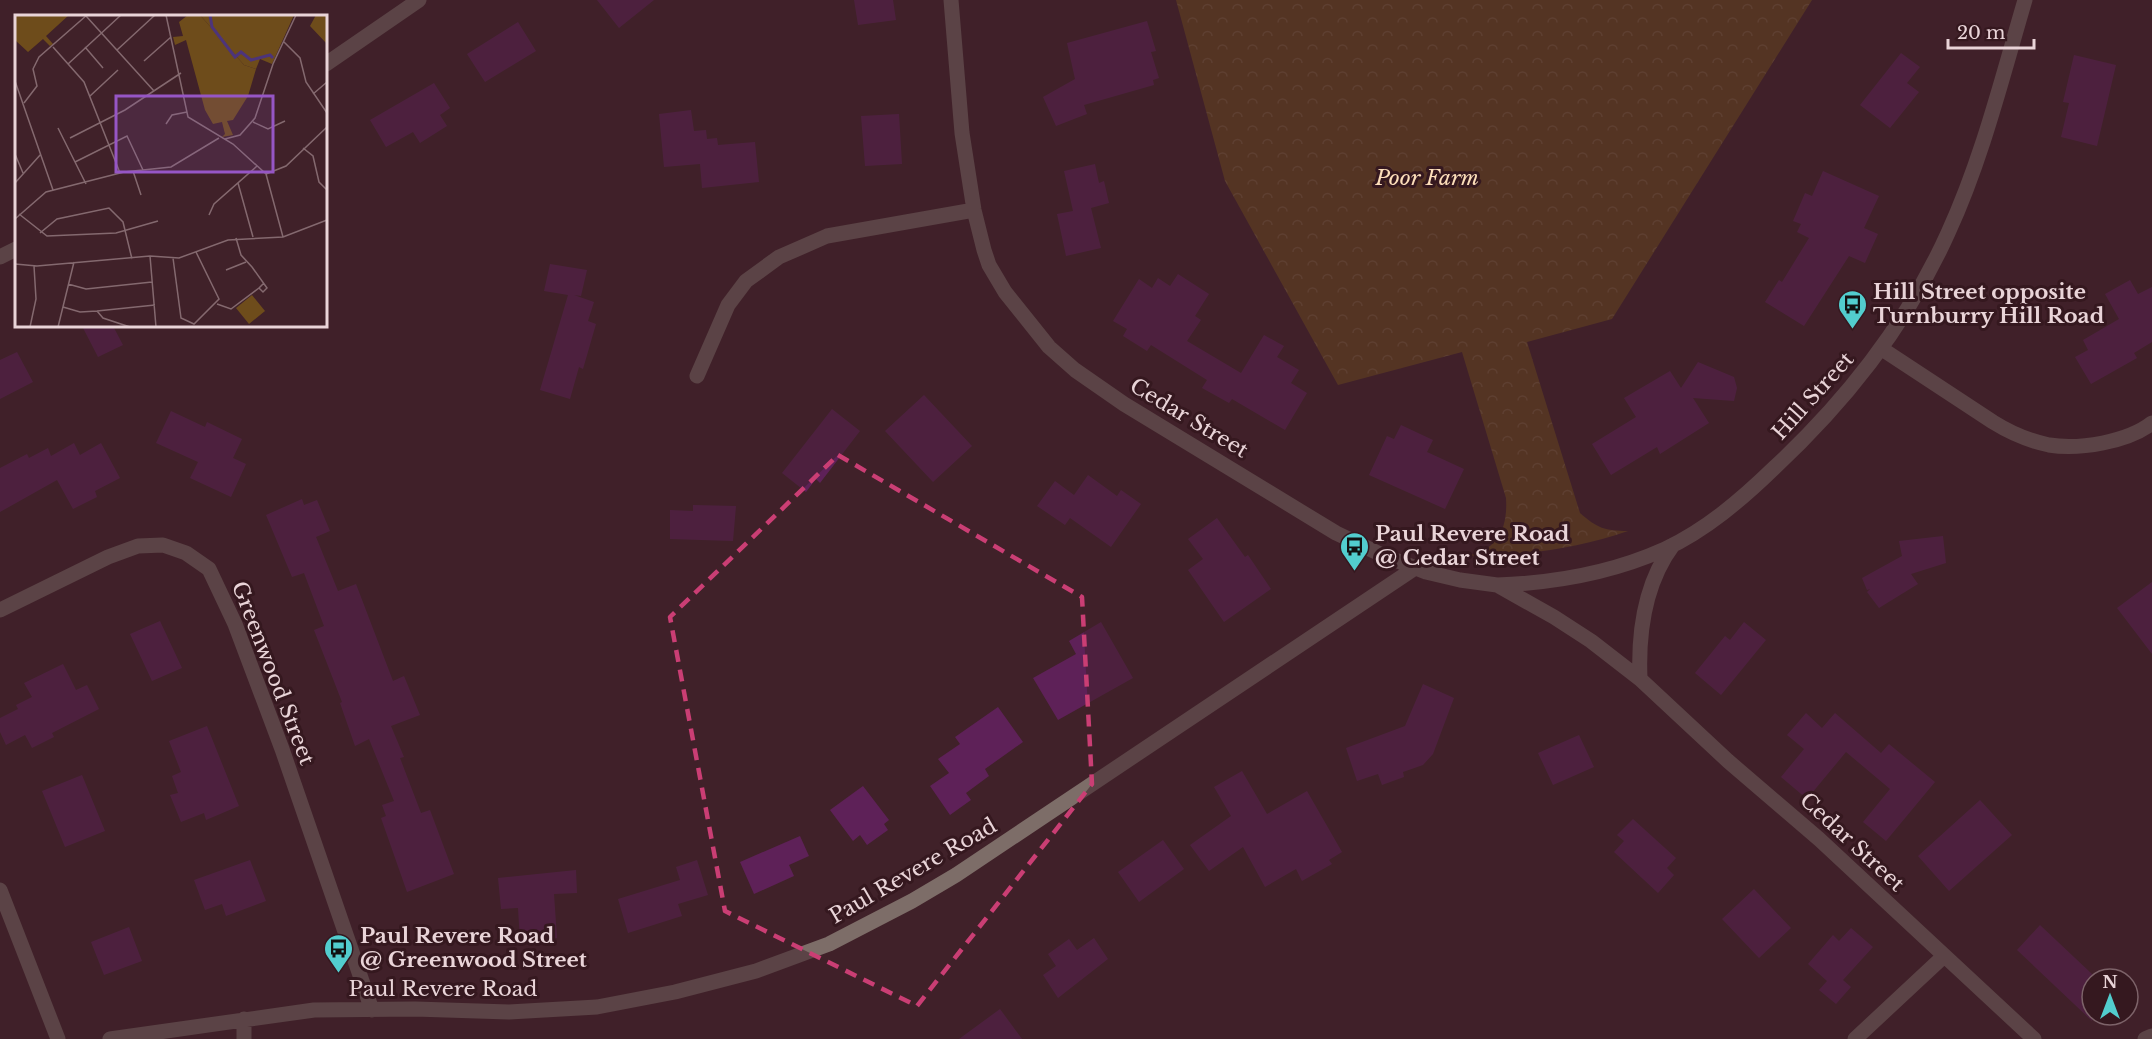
<svg xmlns="http://www.w3.org/2000/svg" width="2152" height="1039" viewBox="0 0 2152 1039" font-family="'Libre Baskerville',serif">
<defs>
<pattern id="forest-crowns" width="20" height="18" patternUnits="userSpaceOnUse" patternTransform="scale(1.5)"><rect width="20" height="18" fill="#6e4c1b"/><path d="M2 6a3 3 0 1 1 6 0M12 15a3 3 0 1 1 6 0" fill="none" stroke="#83653b"/></pattern>
</defs>
<rect width="100%" height="100%" fill="#402129"/>
<path fill="url(#forest-crowns)" d="M1176 0H1812L1612 319 1527 342 1580 513C1597 528 1605 531 1628 531 1575 549 1522 556 1465 556 1498 551 1508 528 1506 498L1462 352 1338 385 1225 181Z"/>
<path fill="#5e2158" d="M597 0H654L619 28Z
M854 0H893L896 20 858 25Z
M1147 21 1156 51 1151 52 1159 78 1153 80 1154 85 1084 105 1087 114 1056 126 1043 97 1075 79 1067 43Z
M518 22 536 51 485 82 467 54Z
M1901 53 1920 67 1907 83 1919 92 1890 128 1860 105Z
M2074 55 2116 65 2097 146 2061 137 2069 103 2063 102Z
M434 83 450 108 440 115 447 126 420 143 413 132 386 147 370 120Z
M691 110 694 131 706 130 707 139 717 138 718 145 755 142 759 182 702 188 700 164 664 167 659 114Z
M899 114 902 164 865 166 861 116Z
M1095 164 1099 183 1104 181 1109 203 1091 208 1101 248 1066 256 1057 214 1073 211 1064 171Z
M1823 171 1879 196 1864 228 1878 234 1865 263 1849 256 1804 326 1765 302 1779 280 1782 282 1809 238 1797 232 1801 224 1793 221 1805 193 1812 196Z
M550 264 587 270 581 296 574 295 594 302 588 321 596 324 583 369 579 367 570 399 540 390 568 295 544 291Z
M1178 274 1209 294 1195 316 1201 320 1187 341 1241 373 1264 335 1284 346 1277 357 1299 370 1291 383 1307 393 1285 430 1232 399 1229 403 1202 388 1207 380 1151 345 1147 351 1123 336 1127 329 1113 321 1139 279 1152 288 1158 278 1170 286Z
M2130 280 2138 294 2152 287V342L2134 353 2137 358 2091 384 2075 357 2088 350 2083 340 2119 319 2105 294Z
M82 326H113L123 345 98 357Z
M17 352 33 382 0 399V360Z
M1698 362 1734 377 1737 388 1734 401 1693 398 1709 423 1660 454 1657 447 1611 475 1592 444 1636 417 1624 398 1670 371 1681 388Z
M924 395 972 446 933 482 885 431Z
M832 409 860 431 820 483 816 479 806 492 782 473Z
M171 411 205 427 207 422 242 439 233 458 246 464 231 497 190 478 198 462 156 443Z
M1401 425 1433 440 1427 452 1464 469 1445 509 1369 475 1387 436 1394 439Z
M74 443 80 455 101 443 120 478 95 491 97 497 73 509 57 480 0 512V468L27 454 29 458 48 448 51 456Z
M1088 475 1117 496 1121 490 1141 504 1111 547 1070 518 1065 525 1037 506 1055 481 1074 495Z
M302 499 304 505 317 500 330 531 316 537 338 591 356 584 393 681 404 676 420 715 391 726 404 757 400 758 421 813 430 810 454 874 407 892 381 818 386 816 382 805 394 801 369 739 355 746 340 703 342 702 314 630 324 626 304 573 292 577 266 515Z
M693 505 736 506 733 541 670 539V510L693 511Z
M1217 518 1245 557 1248 555 1271 589 1224 622 1188 570 1203 559 1188 539Z
M1943 536 1946 563 1911 574 1918 584 1879 608 1867 592 1870 589 1867 590 1862 578 1902 556 1899 541Z
M2152 582V654L2117 608Z
M160 621 182 668 152 681 130 634Z
M1101 622 1133 678 1058 720 1033 678 1076 654 1069 641Z
M1744 622 1766 640 1721 695 1695 673 1725 636 1730 640Z
M63 664 76 690 87 685 99 709 52 733 54 737 32 748 25 735 6 745 0 732V718L18 709 16 705 32 697 24 683Z
M1423 684 1454 698 1433 754 1423 765 1403 772 1404 777 1382 785 1378 774 1357 781 1346 748 1405 726Z
M998 707 1023 742 985 769 989 776 966 793 971 800 950 815 930 786 949 773 938 759 960 744 955 737Z
M1806 713 1822 728 1835 713 1881 753 1889 744 1935 782 1886 841 1863 822 1890 789 1846 752 1807 799 1781 777 1804 749 1787 735Z
M207 726 239 806 206 820 204 813 181 822 170 795 178 793 172 776 181 772 169 741Z
M1579 735 1594 767 1553 785 1538 753Z
M1242 771 1267 814 1307 791 1342 852 1329 860 1332 864 1302 881 1296 869 1265 887 1243 847 1209 871 1190 845 1231 816 1214 787Z
M82 775 105 831 65 847 42 791Z
M863 786 889 820 884 824 888 830 867 845 860 835 853 841 830 810Z
M1980 800 2012 835 1949 891 1918 856Z
M1633 819 1676 858 1667 868 1674 875 1658 893 1614 852 1624 841 1617 835Z
M800 836 809 856 789 865 794 876 754 894 740 862Z
M1163 840 1184 869 1139 902 1118 872Z
M250 860 266 901 226 916 222 904 205 910 194 880Z
M697 860 708 895 678 904 682 916 628 933 618 899 680 880 676 867Z
M576 870 577 893 554 894 557 938 520 941 518 908 501 909 498 878Z
M1754 889 1791 928 1759 958 1722 919Z
M2040 925 2092 974V1021L2017 950Z
M129 927 142 961 104 975 91 942Z
M1851 928 1873 947 1843 980 1851 987 1836 1004 1819 990 1827 981 1808 964 1833 935 1839 941Z
M1094 938 1108 959 1058 998 1043 975 1056 966 1048 954 1069 939 1077 950Z
M1000 1009 1022 1039H959Z"/>
<g fill="none" stroke-linecap="round" stroke-linejoin="round">
<path stroke="#7d6d68" stroke-width="15" d="M951 0 962 133 974 210 984 250 989 265 1005 292 1049 347 1075 370 1124 404 1336 533 1380 554 1426 572 1460 580 1497 585 1554 617 1591 641 1640 679 1728 761 1819 839 2034 1039
M326 64 419 0
M0 257 16 249
M1882 349 1993 422C2009 432 2030 441 2049 445 2079 450 2128 442 2152 423
M697 376 728 305 746 281 779 257 827 236 974 210
M1497 585C1554 583 1614 572 1665 549 1706 530 1742 499 1774 468 1847 400 1907 324 1948 233 1982 159 2002 78 2025 0
M0 610 108 557 138 546 163 545 186 553 209 569 235 624 282 749 372 1010
M1640 679C1638 632 1644 584 1673 545
M0 890 58 1039
M244 1019V1039
M110 1039 314 1010 415 1009 509 1012 597 1007 675 992 756 971 829 944 912 901 956 875 1415 568
M1855 1039 1944 956
M2145 1039 2152 1036"/>
</g>
<path d="M0 0H2152V1039H0ZM838 455 1082 597 1092 784 917 1006 725 911 670 617Z" fill="#402129" fill-opacity=".55" fill-rule="evenodd"/>
<path fill="none" stroke="#ca3e74" stroke-width="4.5" stroke-dasharray="12 8" stroke-linejoin="round" d="M838 455 1082 597 1092 784 917 1006 725 911 670 617Z"/>
<defs>
<symbol id="bus-pin" viewBox="-11 -11 22 30"><path d="M0 17L-7.5 6A9.5 9.5 0 1 1 7.5 6Z" fill="#52cdce" stroke="#35181f"/><path d="M-5-6H5V4H4V6H2V4H-2V6H-4V4H-5ZM-3.5-4V0h7V-4ZM-3.5 1.2v1.5H-2V1.2ZM2 1.2v1.5H3.5V1.2Z" fill="#111"/></symbol>
</defs>
<g fill-rule="evenodd">
<use href="#bus-pin" x="1836" y="288" width="33" height="45"/>
<use href="#bus-pin" x="1338" y="530" width="33" height="45"/>
<use href="#bus-pin" x="322" y="932" width="33" height="45"/>
</g>
<g text-anchor="middle" dominant-baseline="central" stroke-width="6" stroke-linejoin="round" paint-order="stroke">
<g font-size="21" font-style="italic" fill="#fcdeba" stroke="#35181f">
<text x="1427" y="178">Poor Farm</text>
</g>
<g font-size="21" font-weight="bold" fill="#e9d4d8" stroke="#35181f" text-anchor="start">
<text x="1873" y="292">Hill Street opposite<tspan x="1873" dy="24">Turnburry Hill Road</tspan></text>
<text x="1375" y="534">Paul Revere Road<tspan x="1375" dy="24">@ Cedar Street</tspan></text>
<text x="360" y="936">Paul Revere Road<tspan x="360" dy="24">@ Greenwood Street</tspan></text>
</g>
<g font-size="21" fill="#e9d4d8" stroke="#35181f">
<text transform="translate(1813 396) rotate(-48)">Hill Street</text>
<text transform="translate(1189 418) rotate(31)">Cedar Street</text>
<text transform="translate(273 673) rotate(69)">Greenwood Street</text>
<text transform="translate(1852 842) rotate(43)">Cedar Street</text>
<text transform="translate(913 871) rotate(-30)">Paul Revere Road</text>
<text x="443" y="989">Paul Revere Road</text>
</g>
</g>
<g transform="translate(15 15)">
<rect width="312" height="312" fill="#402129"/>
<path d="M185 0H279L257 49 245 44 241 54 229 50Z" fill="#6e4c1b"/>
<path d="M0 0H54L31 21 38 29 35 31 28 24 13 37 0 25ZM173 0H185L229 50 241 54 233 81 218 105 212 106 218 120 207 122 210 119 207 107 198 109 190 95 171 25 160 30 158 22 168 21 164 7ZM301 0H312V29L295 11ZM237 280 250 296 234 309 221 293Z" fill="#6e4c1b"/>
<path fill="none" stroke="#4d347a" stroke-width="3" d="M195 0 197 12 220 42 226 37 236 45 255 40 258 43"/>
<path fill="none" stroke="#84696f" stroke-width="1.5" d="M151 0 173 102 218 129 251 159 268 222M71 1 139 76M269 27 285 43 291 67 312 98M38 32 69 67 105 158M70 32 88 53M102 35 140 0M129 46 156 22M53 49 106 0M0 66 38 175M298 79 312 67M75 81 103 55M9 88 22 71 18 54 24 42 72 0M238 107 253 114 270 106M151 109 157 100 172 97M43 113 71 169M55 123 110 95 166 58M210 124 225 120 240 103 258 49 281 0M288 133 298 141 304 167 312 175M0 139 8 158M60 147 112 121 128 155M118 156 126 180M251 159 271 151 312 112M0 168 26 139M223 168 238 222M4 199 32 221 101 218 143 206M194 200 199 189 242 151M0 204 31 177 109 157 156 152 204 123M25 218 42 204 94 193 108 207 117 244M221 223 226 240 237 252 252 273 248 277 244 273 249 268M135 241 141 312M158 243 166 303 179 309 204 284 181 237M0 249 22 251 135 241 164 243 213 225 268 222 312 205M211 255 231 247M53 269 71 274 137 267M202 289 216 294 244 273M48 292 65 297 82 296 88 303 115 312M82 296 140 290M15 312 21 284 19 251M43 312 59 247"/>
<path fill="#9656c5" fill-opacity="0.15" stroke="#9656c5" stroke-width="3" d="M101 81H258V157H101Z"/>
<rect width="312" height="312" fill="none" stroke="#e9d4d8" stroke-width="3"/>
</g>
<g transform="translate(2110 997)"><circle r="28" fill="#35181f" stroke="#7d6369" stroke-width="1.5"/>
<path d="M0-4.5L10 22L0 15L-10 22Z" fill="#52cdce"/>
<text y="-9" font-size="16" font-weight="bold" text-anchor="middle" fill="#e9d4d8">N</text>
</g>
<path d="M1948 39v9h86v-9" fill="none" stroke="#e9d4d8" stroke-width="3"/>
<text x="1957" y="39" font-size="18" fill="#e9d4d8" stroke="#35181f" stroke-width="4.5" paint-order="stroke">20 m</text>
</svg>
